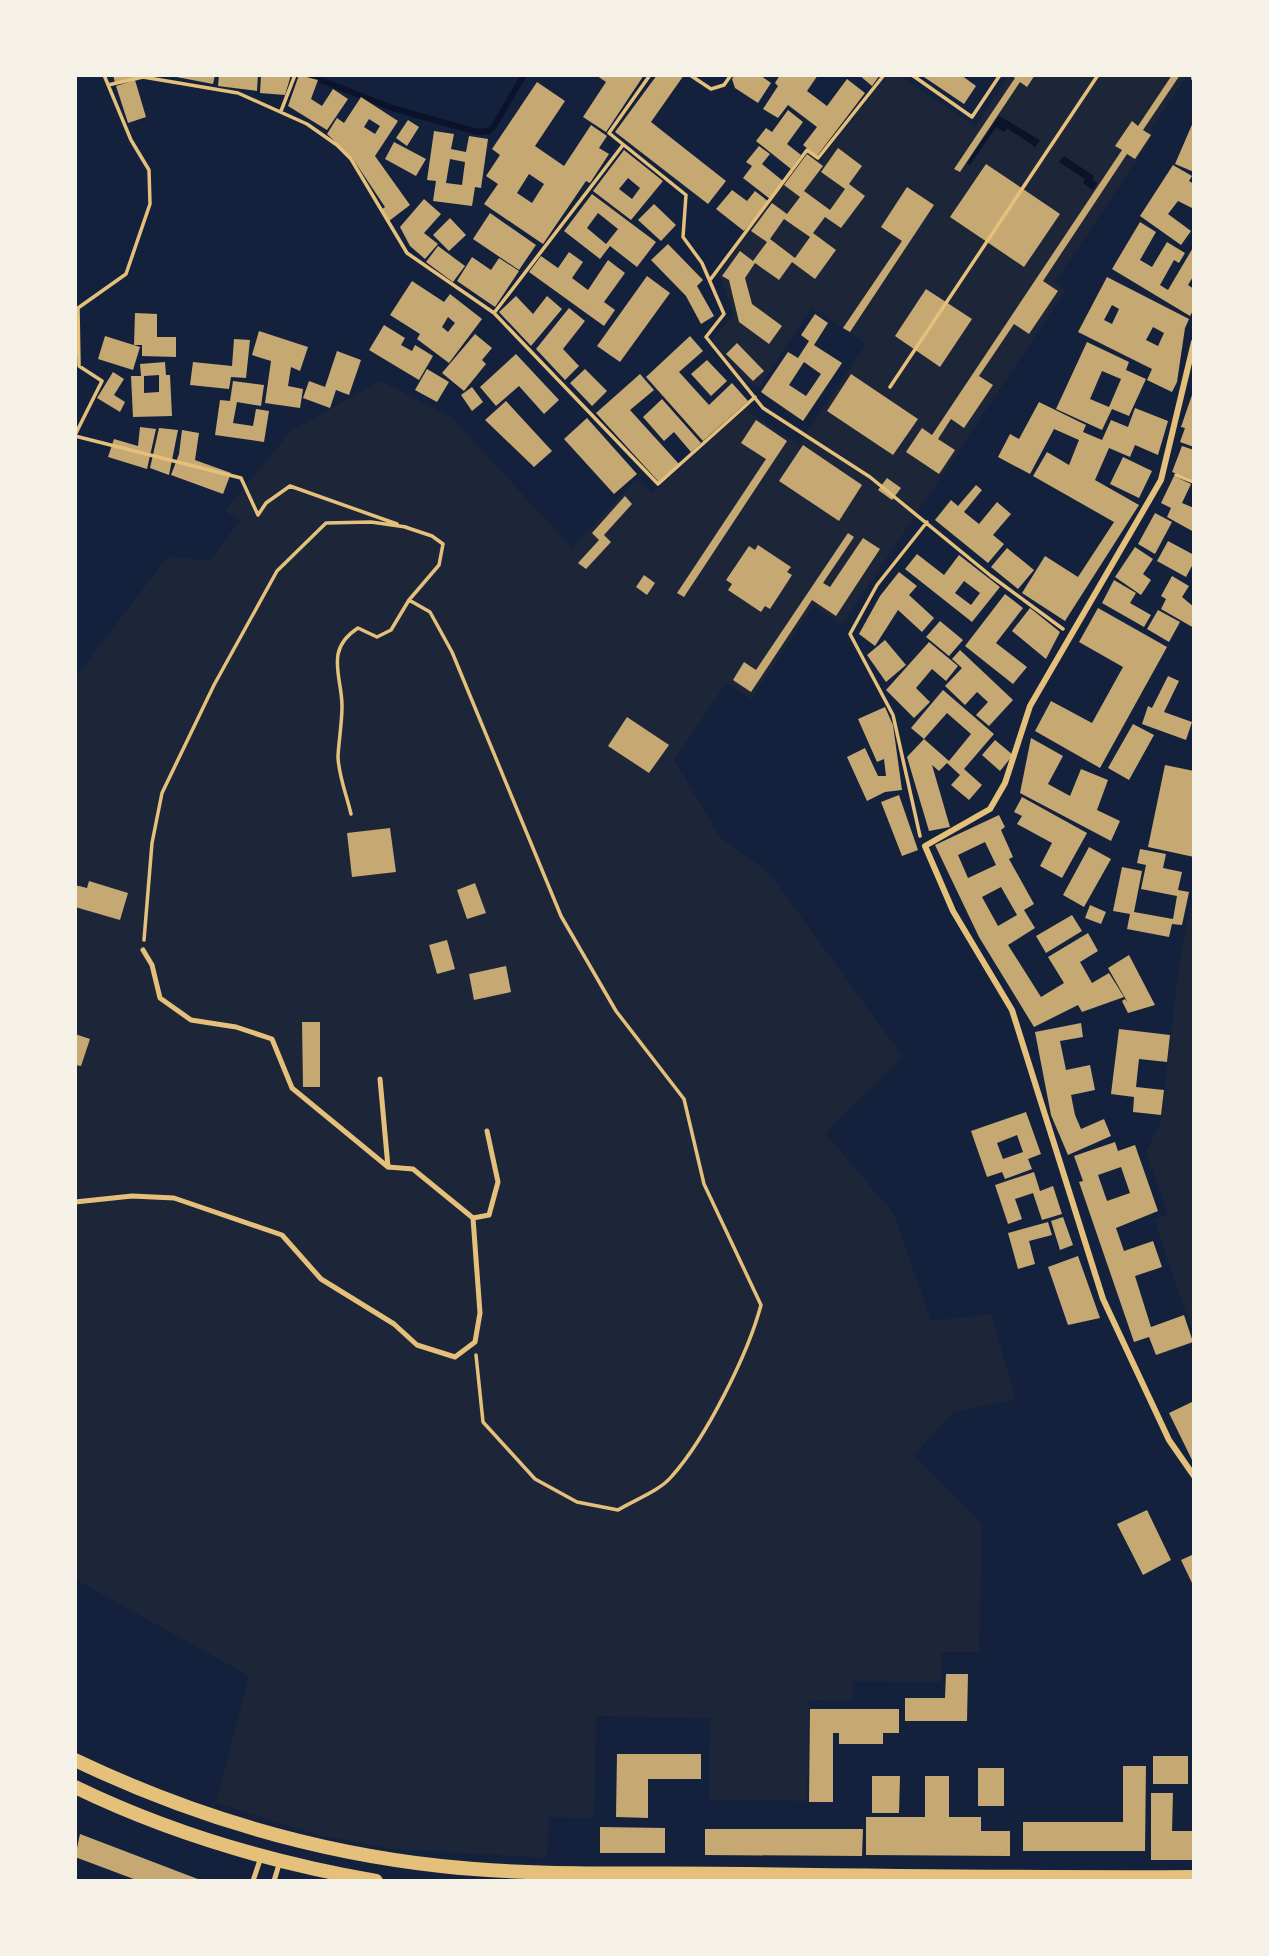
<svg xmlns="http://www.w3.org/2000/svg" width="1269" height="1956" viewBox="0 0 1269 1956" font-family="'Golos Text',sans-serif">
<rect width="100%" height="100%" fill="#14213d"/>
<path fill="#1d2539" d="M887 75H898L975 127 1009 75 1186 77 1150 131 1154 134 1055 282 1066 290 842 625 813 606 751 699 726 683 674 760 720 837 770 874 903 1057 825 1133 894 1214 931 1321 991 1314 1016 1399 952 1413 914 1455 982 1524 979 1652H942L941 1682 853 1681 852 1701 809 1700 807 1801 709 1800 710 1718 596 1716 594 1818 549 1817 547 1858 391 1849 319 1835 216 1803 249 1676 75 1579V678L168 556 210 561 240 520 225 511 291 431 381 381 451 417 572 548 637 478 652 493 744 409 799 445 866 344 812 307 758 388 747 381 712 340 734 315 719 273 807 152 820 160Z
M1194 888V1336L1154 1219 1168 1214 1146 1152 1161 1121 1179 965Z"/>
<path fill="#0b132b" d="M999 116 1040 140 1035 147 1007 128 1004 132 996 127 970 165 967 163Z
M1064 156 1094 176 1092 180 1097 183 1093 190 1083 183 1085 179 1059 162Z"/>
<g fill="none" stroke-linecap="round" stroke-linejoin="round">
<path stroke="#0b132b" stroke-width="6" d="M308 75 392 108 477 132 489 131 494 126 524 75"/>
</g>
<path fill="#c6a872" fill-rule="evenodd" d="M113 75H139V77L115 83Z
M166 75H215L213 84Z
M219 75H258L257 91 218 86Z
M261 75H291L285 95 260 93Z
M299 75 318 80 311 99 322 106 333 89 348 99 327 130 288 106Z
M596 75H644L606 132 583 117 606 82Z
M657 75H684L651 122 726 181 708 204 615 132Z
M735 75H760L771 83 758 103 735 88 732 79Z
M780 75H818L807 91 827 106 847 79 865 93 817 156 803 145 817 127 788 105 778 118 763 109 778 86 775 83Z
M859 75H880L872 86Z
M921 75H961L976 86 964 104Z
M1010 75H1035L1027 87 1020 82 960 172 954 169 1015 78Z
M1172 75H1180L1143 130 1151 135 1135 159 1127 154 1043 281 1058 291 1029 334 1014 324 979 376 993 385 964 428 951 419 938 439 955 450 939 474 906 452 922 428 932 435 1122 150 1115 146 1132 121 1138 126Z
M135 80 146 117 128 123 116 86Z
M537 82 565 101 535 146 564 166 591 125 607 136 599 148 609 154 590 183 586 181 543 244 484 204 498 184 486 176 500 155 492 149ZM529 174 544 184 532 203 517 193Z
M361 97 398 121 375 156 410 205 389 221 381 210 385 207 353 159 327 134 337 118 344 123ZM369 119 380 126 375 134 364 127Z
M788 110 803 122 787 144 801 155 791 169 756 141 766 128 772 132Z
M408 120 419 127 407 146 396 138Z
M1194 120 1193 152 1194 172 1175 164Z
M434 131 454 134 451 149 466 152 469 136 488 139 481 188 475 187 472 206 433 201 436 181 427 180ZM450 159 465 162 462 185 446 183Z
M394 142 426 159 416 176 385 159Z
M759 146 770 154 762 164 783 181 770 199 743 178 752 166 746 162Z
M838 148 862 166 849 184 865 196 841 228 825 217 813 233 836 250 815 279 792 262 779 280 755 263 745 278 752 304 782 326 769 344 739 322 729 280 722 276 740 251 753 261 767 242 751 231 772 203 787 214 800 197 784 185 807 154 823 166 804 191 830 210 845 189 821 172ZM784 219 810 237 795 258 770 239Z
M624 150 663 181 631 220 593 191ZM628 178 640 188 632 199 619 189Z
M986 164 1060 214 1024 267 950 217Z
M1173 165 1192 176 1189 181 1194 184V209L1178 201 1168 214 1191 231 1181 245 1140 216Z
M907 187 934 205 850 332 843 328 902 241 881 227Z
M732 190 747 201 755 191 769 202 744 231 716 209Z
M592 194 656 242 637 267 610 246 600 259 564 231ZM598 213 618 229 606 244 587 228Z
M424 199 441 214 424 233 438 244 425 259 410 246 400 227Z
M654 204 676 225 661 241 638 220Z
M490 213 536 245 519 270 473 239Z
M450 218 466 235 449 251 433 235Z
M1140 222 1156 232 1140 260 1152 267 1167 242 1185 253 1179 263 1174 260 1160 285 1168 290 1194 246V275L1188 285 1194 289V309L1190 316 1112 269Z
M668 244 703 280 697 286 714 316 701 324 686 296 651 260Z
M438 246 465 266 453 282 426 262Z
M569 252 583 262 572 278 588 290 608 260 625 273 604 302 615 310 604 326 529 272 541 256 558 268Z
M472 257 491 270 499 258 519 271 495 307 457 281Z
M647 276 670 293 620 362 597 346Z
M1107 277 1189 319 1185 328 1177 382 1172 392 1147 380 1152 369 1078 332ZM1112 305 1119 309 1112 324 1104 320ZM1153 327 1164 333 1158 346 1146 340Z
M412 281 444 302 450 294 482 319 449 363 417 339 420 334 390 315ZM448 317 455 323 448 332 442 327Z
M926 289 972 319 940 367 895 336Z
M516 296 533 314 547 296 562 309 531 346 499 312Z
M569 308 585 321 563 349 579 366 565 380 536 349Z
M135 313 157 314V337H176V357L142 356V345H134Z
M815 314 828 323 814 345 842 363 803 421 761 392 788 352 798 358 809 341 801 335ZM804 362 821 374 806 396 789 385Z
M384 325 405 338 401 345 412 351 415 345 433 356 419 380 369 350Z
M259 331 308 347 300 371 291 367 288 386 303 389 300 408 265 403 271 361 252 355Z
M475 334 492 348 482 360 486 364 464 391 442 373Z
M105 336 140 347 133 370 98 359Z
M690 336 703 351 679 372 709 405 732 383 748 401 703 441 646 377Z
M234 339 250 340 246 378 231 377 229 389 190 385 193 362 232 366Z
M1087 342 1129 362 1126 370 1146 379 1129 416 1112 409 1102 430 1056 409ZM1102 371 1121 379 1109 407 1090 399Z
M737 343 764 371 753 381 726 354Z
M337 351 361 360 349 395 336 390 330 408 303 398 309 381 325 387Z
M516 354 559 400 544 414 519 386 496 406 480 387Z
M707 360 727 381 711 396 691 374Z
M165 362 166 375H170L172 416 133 417 131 376H141L140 364ZM159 375V392L144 393V376Z
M427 369 449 382 437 402 415 390Z
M585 369 607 391 592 406 570 383Z
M113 372 124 379 114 395 125 402 120 412 97 398Z
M640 374 654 390 630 410 679 464 659 482 596 413Z
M851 374 918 419 893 455 827 411Z
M233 381 264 385 261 406 237 402 233 423 253 426 256 409 269 411 264 442 215 435 220 400 230 401Z
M472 387 483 402 472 411 461 395Z
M1193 392H1194V447L1180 442 1185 428 1181 427Z
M662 399 701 443 691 452 674 432 664 441 643 417Z
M506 401 552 451 534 467 485 420Z
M1039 402 1086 425 1083 432 1102 440 1111 420 1128 427 1135 408 1168 421 1158 455 1135 445 1130 457 1109 448 1095 480 1139 505 1065 621 1022 593 1045 556 1078 577 1114 522 1033 476 1047 452 1069 465 1079 440 1054 429 1030 474 998 457 1010 434 1019 439Z
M587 418 637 474 614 494 564 439Z
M756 420 787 441 684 597 677 593 766 459 741 443Z
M140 427 156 429 147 469 108 457 114 439 138 446Z
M159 428 178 430 169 475 150 468Z
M182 430 199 433 195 460 231 473 223 494 171 475 179 454Z
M803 445 862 485 839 521 779 481Z
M1182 446 1194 450V480L1172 472Z
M1123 457 1152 471 1139 498 1110 484Z
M1174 476 1191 484 1182 503 1194 508V532L1167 517 1171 508 1161 503Z
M887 478 901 488 892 500 878 490Z
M976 485 982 490 964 512 979 524 997 502 1011 514 993 535 1004 544 988 563 935 520 951 500 958 506Z
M625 496 632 504 604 535 611 542 586 569 578 563 599 540 592 533Z
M1155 513 1172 522 1155 554 1138 544Z
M848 533 854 537 823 583 830 587 863 538 880 549 836 616 812 600 751 692 733 680 744 662 756 670Z
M1168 541 1194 555V562L1186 577 1157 561Z
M758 545 791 567 787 572 792 575 770 609 765 606 761 612 728 590 732 584 726 580 749 546 755 550Z
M1135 547 1153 559 1143 574 1151 580 1141 595 1115 577Z
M1007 548 1034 570 1018 589 991 567Z
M917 554 944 575 959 555 1000 587 972 622 905 569ZM964 581 980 593 971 605 955 593Z
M899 572 917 586 909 595 934 618 922 632 898 610 875 646 859 634 880 596Z
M644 575 655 583 647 595 636 587Z
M1172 576 1189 586 1182 597 1194 607V628L1161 609 1166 599 1161 596Z
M1114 580 1136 593 1130 603 1151 615 1144 627 1102 603Z
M1005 594 1023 608 996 643 1027 667 1013 684 965 646Z
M1030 608 1060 632 1046 659 1012 631Z
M1098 608 1167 647 1100 768 1035 731 1051 701 1092 723 1123 667 1079 642Z
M1158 610 1180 622 1169 642 1147 629Z
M940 621 963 640 949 656 926 637Z
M885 640 906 665 886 682 867 655Z
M929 642 958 666 946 681 932 669 916 688 930 702 914 718 886 690Z
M960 650 1013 700 989 726 976 715 988 702 977 692 965 705 945 686 962 668 952 659Z
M1168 676 1179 681 1164 712 1192 722 1186 740 1142 724 1148 706 1152 708Z
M943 690 994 734 964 769 982 785 969 800 951 785 960 775 947 763 939 771 932 765 950 827 929 831 907 757 924 739 911 728ZM947 713 971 734 949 761 924 739Z
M885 707 893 725 902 790 885 792 867 801 847 757 865 748 878 776H886L884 759 877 762 858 719Z
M627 717 669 745 649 773 608 746Z
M1133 724 1154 735 1129 780 1108 768Z
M1031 738 1063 756 1048 784 1070 796 1081 769 1108 780 1097 810 1120 821 1111 841 1020 793Z
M995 740 1013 755 1000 771 982 755Z
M1165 765 1194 771V857L1148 847Z
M899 795 918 850 902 856 881 802Z
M1022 797 1087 833 1062 878 1040 866 1052 843 1017 824 1022 816 1014 812Z
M999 815 1005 827 1001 830 1013 857 1009 859 1034 904 1024 910 1035 928 1008 945 1041 997 1064 983 1048 957 1088 933 1098 951 1080 962 1092 983 1109 973 1124 997 1082 1012 1078 1005 1034 1027 979 937 935 845ZM985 842 996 865 968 878 958 855ZM1001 887 1017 915 998 926 982 897Z
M390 828 396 872 352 877 347 833Z
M1089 847 1111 859 1084 907 1063 895Z
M1140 849 1166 854 1163 868 1182 872 1178 890 1189 892 1182 925 1172 924 1169 937 1127 929 1130 914 1113 911 1122 867 1142 871 1134 912 1173 919 1177 896 1141 889 1146 865 1137 863Z
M89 881 128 893 120 920 75 907V885L87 888Z
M475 883 486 913 467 919 457 890Z
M1090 905 1106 912 1101 924 1085 918Z
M1072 915 1082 931 1046 953 1036 936Z
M447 940 455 969 437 974 429 945Z
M1129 955 1155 1005 1128 1013 1122 1001 1125 999 1128 1003 1108 968Z
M506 966 511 992 474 1000 469 974Z
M302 1022H320V1087H303Z
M1081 1023 1083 1037 1060 1041 1066 1070 1090 1065 1095 1090 1071 1095 1075 1115 1081 1129 1104 1119 1111 1136 1068 1155 1051 1115 1035 1032Z
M1119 1029 1170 1035 1167 1062 1139 1059 1136 1087 1164 1090 1161 1115 1133 1112 1134 1097 1111 1094Z
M75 1034 90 1039 81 1066 75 1065Z
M1026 1112 1041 1154 1028 1159 1032 1169 1005 1179 1002 1172 987 1177 971 1131ZM1017 1135 1023 1152 1003 1159 997 1143Z
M1115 1142 1118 1151 1135 1145 1158 1211 1116 1228 1124 1251 1153 1241 1162 1267 1135 1276 1151 1327 1184 1315 1193 1342 1156 1355 1149 1337 1134 1342 1079 1182 1083 1181 1074 1156ZM1121 1167 1130 1193 1107 1201 1098 1175Z
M1034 1172 1040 1191 1053 1186 1062 1214 1042 1220 1033 1193 1015 1199 1022 1219 1008 1224 995 1185Z
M1063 1217 1073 1245 1060 1250 1051 1221Z
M1048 1222 1052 1235 1029 1241 1035 1264 1018 1269 1008 1233Z
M1078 1256 1100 1318 1068 1325 1048 1267Z
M1194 1401V1464L1169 1413Z
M1147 1510 1171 1560 1143 1575 1117 1524Z
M1194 1554V1582L1192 1583 1181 1560Z
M946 1674H968L967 1721H905V1698H945Z
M810 1709H899V1733H883V1744H839V1733H833V1802H809Z
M617 1754H701V1779H648V1818L616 1817Z
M1153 1756H1188V1784H1153Z
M1123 1766H1146L1145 1851H1023V1822H1123Z
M978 1768H1004V1806H978Z
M872 1776H900L899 1813H872Z
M925 1776H949V1817H981V1831H1010V1856L866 1855V1817H925Z
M1151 1793H1173L1172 1831H1194V1860H1151Z
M600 1827 665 1828V1853H600Z
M705 1829H863L862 1856 705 1855Z
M80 1834 203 1881H139L75 1857Z"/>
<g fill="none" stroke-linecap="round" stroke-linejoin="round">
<path stroke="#e5c07b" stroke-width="3.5" d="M650 75 609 133 686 195 683 237 702 263 724 314 706 337 763 408 870 477 991 576 1063 629
M690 75 711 89 724 85 731 75
M912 75 972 117 1000 75
M108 85 143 77 238 93 307 124 337 145 351 159 407 253 494 313 658 484 755 397
M281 111 295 75
M710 280 807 150 818 158 884 75
M494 313 623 145
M890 387 1098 75
M75 435 102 381 79 366 78 308 126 274 150 204 149 170 131 140 104 75
M75 436 241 478 258 515
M1176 475 1194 482
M258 515 266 503 290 486 397 524
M405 527 432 536 443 544 439 565 409 600
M351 814C347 796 338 774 338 756 339 739 342 723 342 706 342 676 324 650 358 628L377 637 391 630 409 600 430 612 452 652 561 916 616 1011 684 1099 704 1184 761 1305C748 1354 706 1438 672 1476 660 1491 634 1500 618 1510L577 1502 535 1479 483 1422 476 1355
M920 836 893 715 850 634 877 585 927 522
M144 940 152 843 162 793 214 685 277 571 326 523 371 522 406 527"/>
<path stroke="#e5c07b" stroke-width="5" d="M143 950 152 965 160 998 191 1020 236 1027 272 1039 292 1088 388 1167
M75 1202 132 1196 174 1198 282 1235 321 1279 394 1324 417 1345 455 1357 475 1342 480 1313 473 1218 413 1169 388 1167 380 1079
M473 1218 489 1215 498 1182 487 1131
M253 1881 261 1857
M274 1881 280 1861"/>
<path stroke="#e5c07b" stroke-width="6" d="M1194 77V78
M1194 342 1161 480 1030 706 1005 783 990 809 925 846 953 911 1012 1010 1103 1299 1169 1440 1194 1476"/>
<path stroke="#e5c07b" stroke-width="14" d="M75 1760C190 1815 313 1852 441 1866 542 1877 647 1872 749 1874 897 1876 1045 1878 1194 1877
M75 1787C170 1833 272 1863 376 1881"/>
</g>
<rect width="1269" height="1956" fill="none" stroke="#f6f1e7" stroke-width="154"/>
</svg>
